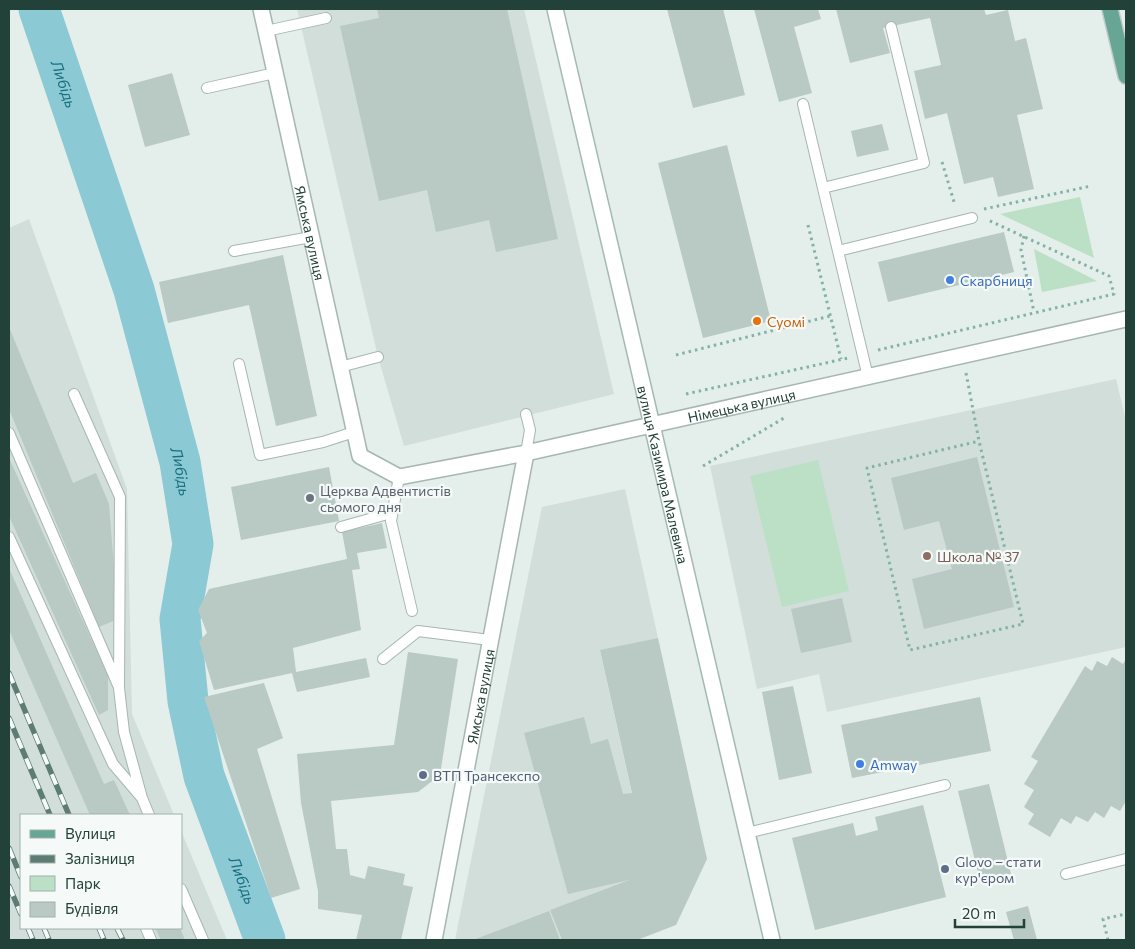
<svg xmlns="http://www.w3.org/2000/svg" width="1135" height="949" viewBox="0 0 1135 949" font-family="Commissioner,sans-serif">
<rect width="100%" height="100%" fill="#e4eeea"/>
<path fill="#d2ded9" d="M297 9H524L614 394 404 446 378 357Z
M29 219 127 489 132 714 174 815H21V928H181V831L227 940H10L9 937V228Z
M1116 379 1126 421V647L827 712 819 674 757 689 710 466Z
M625 489 658 638 600 651 646 857 629 880 550 910 562 940H455L542 507Z"/>
<path fill="#bce0c6" d="M1080 197 1094 258 1000 214Z
M1034 249 1097 281 1042 292Z
M818 460 849 591 782 607 750 476Z"/>
<g fill="none" stroke-linecap="round" stroke-linejoin="round">
<path stroke="#8bc9d5" stroke-width="41" id="s1" d="M39 9 134 290 180 462 193 544 180 619 188 701 204 776 265 940"/>
</g>
<path fill="#b9c9c3" d="M377 9H507L558 239 496 252 489 220 436 232 427 190 379 201 340 26 379 18Z
M667 9H723L745 95 693 108Z
M754 9H818L821 19 794 27 812 93 779 102Z
M836 9H984L986 15 1008 10 1015 41 1026 38 1043 109 1017 115 1034 189 998 197 993 177 964 184 947 113 925 119 914 71 941 65 930 18 883 28 890 53 850 63Z
M172 73 190 135 145 147 128 85Z
M882 124 889 150 857 157 851 131Z
M727 145 771 321 703 338 658 163Z
M1004 232 1014 272 888 302 878 262Z
M283 255 317 416 276 426 249 305 168 323 159 282Z
M9 327 73 483 96 473 109 504 118 619 99 627 9 409Z
M977 457 1014 607 924 629 912 579 952 569 939 521 904 530 891 478Z
M9 458 108 676V710L99 715 9 516Z
M329 467 339 521 241 540 231 487Z
M382 523 387 548 357 553 360 569 352 570 361 630 293 648 296 672 366 658 370 677 297 692 292 673 214 690 199 641 207 633 198 610 209 589 347 559 342 532Z
M9 568 104 784 114 780 130 815H90L9 630Z
M842 598 852 642 801 653 791 609Z
M658 638 707 859 676 925 637 940H562L550 910 629 880 568 894 524 733 584 717 591 744 608 739 623 794 632 793 600 650Z
M408 652 458 659 440 775 418 792 331 801 336 849H347L350 875 365 879 368 866 405 874 403 885 413 887 401 940H356L362 915 318 909V891L301 803 297 754 394 745Z
M1112 657 1123 664 1126 659V801L1120 811 1111 806 1104 818 1095 812 1088 822 1076 816 1071 824 1061 818 1050 837 1028 824 1034 814 1024 807 1034 790 1024 784 1038 761 1031 757 1085 666 1092 671 1097 661 1107 666Z
M264 683 283 738 257 749 300 889 271 898 204 697Z
M793 686 812 773 779 780 762 692Z
M980 697 991 751 852 778 841 725Z
M989 784 1011 874 980 881 958 791Z
M923 805 946 897 815 930 792 838 853 823 856 836 878 830 875 817Z
M1028 906 1037 940H1014L1006 912Z
M549 911 560 940H473Z
M155 928H180L185 940H161Z"/>
<g fill="none" stroke-linecap="round" stroke-linejoin="round">
<defs>
<path id="lane" d="M266 31 326 18
M207 88 275 73
M803 104 868 377
M823 188 924 163 891 27
M234 251 311 237
M838 251 972 218
M239 364 260 455 323 442 354 432
M340 367 378 357
M74 394 120 497 119 688 124 732 142 798
M9 433 118 685
M526 453 530 430 526 414
M399 477 391 521 412 611
M341 527 391 513
M9 537 113 764 142 798 149 815
M383 659 418 631 490 640
M747 833 945 785
M1066 874 1126 859
M181 889 203 940
M146 928 151 940"/>
<g id="street">
<path id="s2" d="M261 9 360 456 399 477 526 453 1126 319"/>
<path id="s3" d="M434 940 526 453"/>
</g>
<g id="secondary">
<path id="s4" d="M555 9 772 940"/>
</g>
<path id="primary" d="M1110 9 1126 76"/>
</defs>
<use href="#lane" stroke="#a6b7b1" stroke-width="12"/>
<use href="#street" stroke="#a6b7b1" stroke-width="18"/>
<use href="#secondary" stroke="#a2bab2" stroke-width="18"/>
<use href="#primary" stroke="#c1cac8" stroke-width="18"/>
<path stroke="#83b3a4" stroke-width="3" stroke-dasharray="2.5 4" stroke-linecap="butt" d="M942 162 955 205
M984 209 1091 186
M808 225 841 359
M1024 236 1021 250 1034 312
M878 350 1114 294 1109 276 988 220
M676 355 830 316
M966 373 979 441 1023 624 910 650 867 468 979 441
M686 394 848 358
M703 466 784 418
M1108 940 1103 919 1126 914"/>
<use href="#lane" stroke="#fff" stroke-width="10"/>
<use href="#street" stroke="#fff" stroke-width="15"/>
<use href="#secondary" stroke="#fff" stroke-width="15"/>
<use href="#primary" stroke="#67a595" stroke-width="15"/>
<defs>
<path id="rail" d="M9 673 69 815
M9 718 50 815
M9 848 21 877
M9 886 21 914
M28 928 33 940
M44 928 49 940
M99 928 104 940
M117 928 123 940"/>
</defs>
<use href="#rail" stroke="#5d7c74" stroke-width="5.5"/>
<use href="#rail" stroke="#f5faf8" stroke-width="4" stroke-dasharray="11" stroke-linecap="butt"/>
</g>
<g fill="#3f7fe0" stroke="#f5faf8" stroke-width="2">
<circle cx="950" cy="280" r="5"/>
<circle cx="860" cy="764" r="5"/>
</g>
<circle fill="#e8710a" stroke="#f5faf8" stroke-width="2" cx="757" cy="321" r="5"/>
<circle fill="#6b7280" stroke="#f5faf8" stroke-width="2" cx="310" cy="498" r="5"/>
<circle fill="#8d6e63" stroke="#f5faf8" stroke-width="2" cx="927" cy="556" r="5"/>
<g fill="#5c6f8a" stroke="#f5faf8" stroke-width="2">
<circle cx="423" cy="775" r="5"/>
<circle cx="945" cy="869" r="5"/>
</g>
<g text-anchor="middle" dominant-baseline="central" stroke-width="4.5" stroke-linejoin="round" paint-order="stroke">
<g font-size="14" fill="#224139" stroke="#f5faf8">
<text stroke="none"><textPath href="#s2" startOffset="229">Ямська вулиця</textPath></text>
<text stroke="none"><textPath href="#s2" startOffset="852">Німецька вулиця</textPath></text>
<text stroke="none"><textPath href="#s4" startOffset="478">вулиця Казимира Малевича</textPath></text>
<text stroke="none"><textPath href="#s3" startOffset="248">Ямська вулиця</textPath></text>
</g>
<g font-size="14" fill="#366cbe" stroke="#f5faf8" text-anchor="start">
<text x="960" y="280">Скарбниця</text>
<text x="870" y="764">Amway</text>
</g>
<g font-size="14" fill="#c56008" stroke="#f5faf8" text-anchor="start">
<text x="767" y="321">Суомі</text>
</g>
<g font-size="14" fill="#5b616d" stroke="#f5faf8" text-anchor="start">
<text x="320" y="490">Церква Адвентистів<tspan x="320" dy="16">сьомого дня</tspan></text>
</g>
<g font-size="14" fill="#785e54" stroke="#f5faf8" text-anchor="start">
<text x="937" y="556">Школа № 37</text>
</g>
<g font-size="14" fill="#4e5e75" stroke="#f5faf8" text-anchor="start">
<text x="433" y="775">ВТП Трансекспо</text>
<text x="955" y="861">Glovo – стати<tspan x="955" dy="16">кур'єром</tspan></text>
</g>
<g font-size="15" font-style="italic" fill="#196f80" stroke="#f5faf8">
<text stroke="none"><textPath href="#s1" startOffset="79">Либідь</textPath></text>
<text stroke="none"><textPath href="#s1" startOffset="484">Либідь</textPath></text>
<text stroke="none"><textPath href="#s1" startOffset="904">Либідь</textPath></text>
</g>
</g>
<rect width="1135" height="949" fill="none" stroke="#224139" stroke-width="20"/>
<rect x="20" y="814" width="162" height="115" fill="#f5faf8" stroke="#a1b0ac"/>
<rect x="30" y="830" width="25" height="8" fill="#67a595" stroke="#a1b0ac"/>
<text x="65" y="839" font-size="15" fill="#224139">Вулиця</text>
<rect x="30" y="855" width="25" height="8" fill="#5d7c74" stroke="#a1b0ac"/>
<text x="65" y="864" font-size="15" fill="#224139">Залізниця</text>
<rect x="30" y="876" width="25" height="15" fill="#bce0c6" stroke="#a1b0ac"/>
<text x="65" y="889" font-size="15" fill="#224139">Парк</text>
<rect x="30" y="902" width="25" height="15" fill="#b9c9c3" stroke="#a1b0ac"/>
<text x="65" y="914" font-size="15" fill="#224139">Будівля</text>
<path d="M955 919v8h69v-8" fill="none" stroke="#224139" stroke-width="2.5"/>
<text x="962" y="919" font-size="15" fill="#224139" stroke="#f5faf8" stroke-width="4" paint-order="stroke">20 m</text>
</svg>
